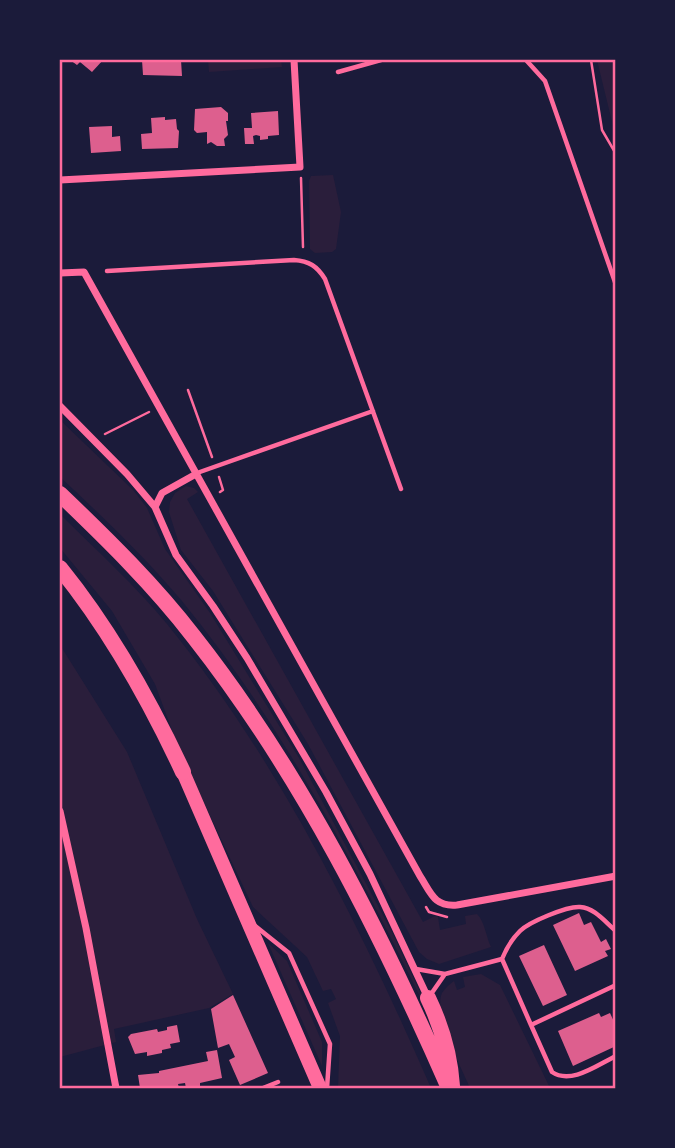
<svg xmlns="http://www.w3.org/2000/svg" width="675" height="1148" viewBox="0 0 675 1148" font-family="Overpass,sans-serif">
<rect width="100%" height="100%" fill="#1b1b3a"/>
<path fill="#2a1e3b" d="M208 60H281L282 67 209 72Z
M597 60H615V134Z
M333 175 341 212 336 249 332 252 315 253 310 249 309 181 311 176Z
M60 420 134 491 147 508 165 549 210 613 299 758 393 934 428 1009 431 1019C360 873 285 727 182 601 145 557 102 516 60 477Z
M186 486 194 488 198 492 187 499 423 922 435 916 438 917 440 930 466 924 465 916 477 914C485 922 486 937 491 947L439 964 427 959 419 952 308 744 213 591 181 550 169 512 170 502 175 493Z
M60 514C96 550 135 585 167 624 280 763 360 926 431 1088H338L340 1036 328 1003 336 999 331 989 323 991 307 957 253 907 180 752 155 684 112 611 60 548Z
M60 645 127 752 197 919 233 994 209 1008 114 1029 116 1042 60 1057Z
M268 943 287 961 322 1042V1066Z
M481 974 500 985 550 1088H470C461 1067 433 1013 442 993 445 988 450 984 454 981L457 990 465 987 463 977Z"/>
<path fill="#dd5f8e" d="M70 60H103L92 72 80 62 77 65Z
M142 60H181L182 76 143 75Z
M221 107 228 113V121H226L228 135 224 139 225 146H217L211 142 207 144V132L197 133 194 130 195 109Z
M278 111 279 135 268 136V139L260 140V136L256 135 253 136 254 144H245L244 128H252L251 113Z
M165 117V120L176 119 177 129 179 131 178 148 142 149 141 134 152 133 151 118Z
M112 126V137L120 136 121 151 91 153 89 127Z
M579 913 584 925 591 922 601 942 606 939 611 949 605 951 608 956 575 971 553 925Z
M544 945 567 995 543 1006 519 956Z
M233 995 268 1073 240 1085 229 1060 235 1057 229 1044 218 1048 211 1009Z
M599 1013 601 1017 610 1013 616 1026V1046L573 1066 558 1031Z
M177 1025 180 1042 170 1044 171 1048 162 1050V1053L147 1056V1052L135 1054 128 1037 131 1034 157 1029 158 1032 167 1030V1027Z
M217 1050 222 1078 200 1083V1088H186L185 1083 178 1084 179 1088H140L138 1075 159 1073V1071L208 1061 206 1052Z"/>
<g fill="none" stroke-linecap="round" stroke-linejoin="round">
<path stroke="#ff6b9d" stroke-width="2.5" d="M591 60 602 130 616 154
M301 178 303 247
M188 390 212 457
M105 434 149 412
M219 477 223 490 220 492
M426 907 429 912 447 917"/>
<path stroke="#ff6b9d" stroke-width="4.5" d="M526 60 545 81 616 285
M338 72 381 60
M107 271 294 260C309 261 317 266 325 279L401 489
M197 473 373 411
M254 925 289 953 330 1044 327 1088
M502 959 531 1025 616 985
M416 969 445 974 502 959C506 949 512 939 520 931 529 922 567 906 580 907 595 908 605 922 616 931
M429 997 445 974
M531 1025 552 1072C571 1085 597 1065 616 1056
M263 1088 278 1082"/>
<path stroke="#ff6b9d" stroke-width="7" d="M60 180 300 167 294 60
M60 273 84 272 420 876C431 893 434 907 457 905L616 876
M60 406 127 474 155 507 176 555 213 606 247 658 326 792 370 874 428 998
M155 507 162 493 196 474
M60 811 86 928 116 1088"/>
<path stroke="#ff6b9d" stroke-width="14" d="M183 772 320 1088"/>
<path stroke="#ff6b9d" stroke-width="16" d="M60 494C107 539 154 585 194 637 301 773 380 931 449 1088
M60 568C111 631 149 699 183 772
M428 998C442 1027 450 1055 452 1086"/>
</g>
<rect width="675" height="1148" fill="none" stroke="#1b1b3a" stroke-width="122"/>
<rect x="61" y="61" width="553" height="1026" fill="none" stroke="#ff6b9d" stroke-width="2.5"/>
</svg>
